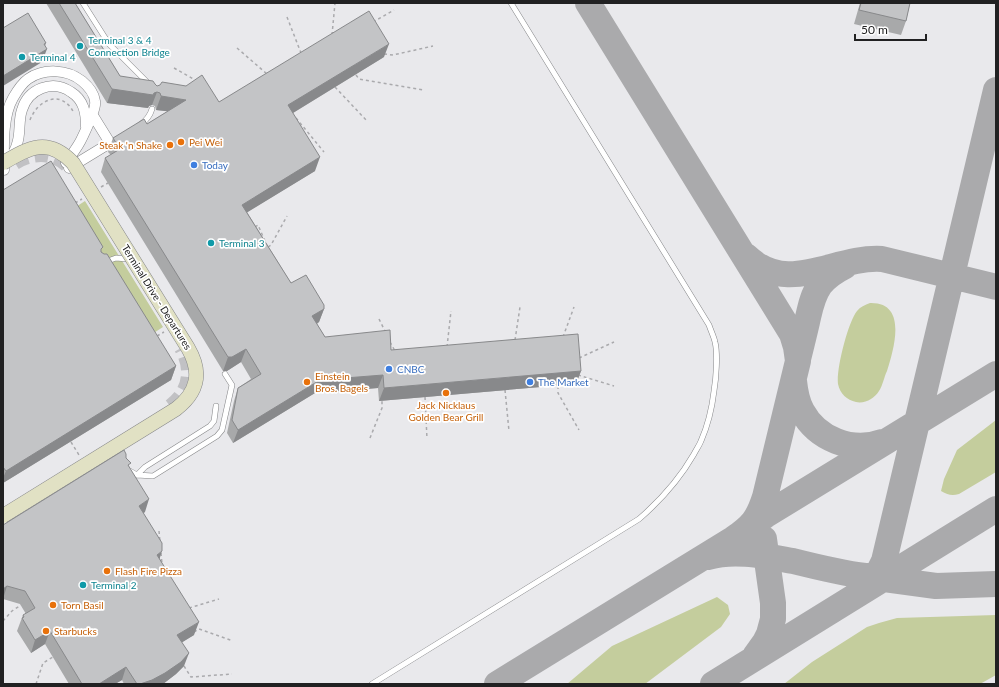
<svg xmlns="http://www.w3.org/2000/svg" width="999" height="687" viewBox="0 0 999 687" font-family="Lato,sans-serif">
<rect width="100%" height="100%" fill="#e9e9ec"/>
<path fill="#c4cd9d" d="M85 201 163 327 146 338 68 212Z
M870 303C908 302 894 349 887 371 884 377 883 385 879 391 875 398 865 404 856 402 847 400 840 394 838 384 836 370 848 322 857 311 860 307 865 305 870 303Z
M996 420V472L959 494C952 496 948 495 941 491L944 479 957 450Z
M717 597 728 605 730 614 721 627 645 684H567L612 646Z
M996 615V675L980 684H784L812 662 867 627 879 623 897 618Z"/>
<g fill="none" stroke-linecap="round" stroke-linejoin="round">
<path stroke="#aaaaac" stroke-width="26" d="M746 256C789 297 833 256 882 259L996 287
M798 359C801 347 804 335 807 322 810 309 812 296 820 285 827 276 835 271 845 266
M794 381C795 391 797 402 802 411 817 439 852 453 882 442
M753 525 766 515 996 374
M708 557C735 549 765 556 793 561 817 567 841 573 865 576H876L889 573
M877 578 936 586 996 584
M864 590 878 573 884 561 996 90
M755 656 765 642 769 634 773 619V603L764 539
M497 684 733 539C752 526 758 519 765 497L798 361 796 347 792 334 588 3
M713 684 996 509"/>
<path stroke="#c1c1c4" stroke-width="14" stroke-dasharray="14 7" stroke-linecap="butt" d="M15 163C34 151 57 152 71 170
M170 406C190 391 193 369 181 348"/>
<defs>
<path id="lane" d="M83 3 109 44 148 83
M140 125C147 120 150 116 152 109
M105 262 116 258 127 259
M128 470 137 475 153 476 217 436 222 430 232 385 225 374
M137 475 145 467 210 426 214 421 216 406
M372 684 639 519C661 500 679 480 694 454 696 450 699 446 701 441 708 425 712 408 714 391 716 379 718 354 715 342 714 337 711 331 709 325L511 3"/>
<path id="street" d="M9 160C12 155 16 149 17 144 21 133 18 121 22 110 28 89 52 79 71 92 84 100 86 113 86 127
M69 168 110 143 92 114
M4 170C4 149 2 117 13 98 17 91 21 84 28 79 44 68 67 69 82 81 88 86 94 93 95 101 96 107 93 112 91 118 88 125 85 132 82 138 78 147 71 155 66 163"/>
</defs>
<use href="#lane" stroke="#858688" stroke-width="6"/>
<use href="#street" stroke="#858688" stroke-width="11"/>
<path stroke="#aaaaad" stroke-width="1.5" stroke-dasharray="3 3" stroke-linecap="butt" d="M287 17 301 53
M373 22 394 10
M332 35 335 3
M237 48 267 74
M384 54 393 55 433 46
M174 68 197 81
M356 75 359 79 423 90
M335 87 367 121
M296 118 324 152
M30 120C38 99 62 89 74 113
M255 227 258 225 265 241
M268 247 271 245 287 216
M379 319 385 331
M563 337 574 307
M515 340 520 307
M390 342 395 351
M447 347 451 311
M579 358 614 342
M578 375 614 386
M558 386V393L579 430
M505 390 509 431
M425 397 427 439
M370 438 382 408V401
M159 531 160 542
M161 553 162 564
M189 608 219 599
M3 621 12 611 21 605
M194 632 199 629 233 641
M184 666 191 677 232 674
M36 684 43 663 53 657"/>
<use href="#lane" stroke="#fff" stroke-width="5"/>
<use href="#street" stroke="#fff" stroke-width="10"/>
<defs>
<path id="secondary-bridge" d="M3 163C30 147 48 137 73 163L188 348C202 372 198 392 176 409L3 516"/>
</defs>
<use href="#secondary-bridge" stroke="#858688" stroke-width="15" stroke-linecap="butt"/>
<path stroke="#aaaaad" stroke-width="1.5" stroke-dasharray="3 3" stroke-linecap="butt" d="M101 187 108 183
M75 203 82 199
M157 336 164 332
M71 442 79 455"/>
<use href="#secondary-bridge" stroke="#e1e1c4" stroke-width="14"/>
</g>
<path fill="#a8a9aa" d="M46 3H75L120 76 155 84 157 86 219 102 384 57 293 113 315 171 247 212 291 283 324 309 319 322 317 324 325 337 391 350 581 371 576 384 379 401 378 388 315 393 233 443 227 433 234 401 238 388 251 379 241 362 227 371H223L101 172 105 158 111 155 108 152 113 138 147 124 168 111 156 110 155 106 152 105 149 106 148 108 107 103Z
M860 3H910L906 21 901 35 854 24Z
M3 190 101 251 176 366 171 380 3 483Z
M126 458 145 512 143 513 160 559 194 635 182 642 184 666 176 674 163 684H124L122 680 115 684H69L45 644 31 653 17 631 23 615 26 614 20 604 3 599V525Z"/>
<path fill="#88898b" d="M46 43 43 51 47 49 42 62 3 86V76Z
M389 44 384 57 283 119 288 105Z
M112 89 154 93 157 92 152 105 149 106 148 108 107 103Z
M161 96 186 100 182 113 156 110Z
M320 157 315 171 238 218 242 205Z
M324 309 319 322 307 329 312 316Z
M246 349 241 362 227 371H223L228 357Z
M176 366 171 380 3 483V478L6 471Z
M581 371 576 384 379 401 384 388Z
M383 375 378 388 315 393 233 443 238 430 320 380Z
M149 499 145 512 134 519 139 506Z
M162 551 158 564 157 555Z
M7 586 3 599V589Z
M199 622 194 635 173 648 177 635Z
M50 631 45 644 31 653 35 640Z
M189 653 184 666 176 674 163 684H140Z
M126 667 122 680 115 684H99Z"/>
<path fill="#c3c4c6" stroke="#88898b" d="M59 3H75L120 76 153 81 155 84 157 86 160 85 162 82 186 86 202 75 219 102 369 11 389 44 288 105 320 157 242 205 291 283 306 275 324 305V309L312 316 325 337 390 330 391 350 578 334 581 371 384 388 383 375 320 380 238 430 232 420 238 388 261 374 246 349 232 357H228L105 158 120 149 113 138 144 119 147 124 186 100 161 96 160 93 157 92 154 93 153 95 112 89Z
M861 3H910L906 21 859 10Z
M28 13 46 43 44 44 47 49 3 76V28Z
M51 161 103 247 101 249V252L104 254H107L176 366 6 471 3 467V190Z
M124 450 126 454V458L131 463 128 465 149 499 139 506 162 543V551L157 555 199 622 177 635 189 653 181 662 165 673 152 680 140 684H137L126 667 99 684H82L50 631 35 640 22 618 24 617 23 615 35 608 25 591 7 586 3 589V525Z"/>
<g fill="#0f9aa8" stroke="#fff" stroke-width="1.5">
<circle cx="80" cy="46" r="4"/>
<circle cx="22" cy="57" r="4"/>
<circle cx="211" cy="243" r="4"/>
<circle cx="83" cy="585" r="4"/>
</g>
<g fill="#e8710a" stroke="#fff" stroke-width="1.5">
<circle cx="181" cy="142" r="4"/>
<circle cx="170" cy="145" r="4"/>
<circle cx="307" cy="382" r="4"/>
<circle cx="446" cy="393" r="4"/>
<circle cx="107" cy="571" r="4"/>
<circle cx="53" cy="605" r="4"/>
<circle cx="46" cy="631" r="4"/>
</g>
<g fill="#3f7fe0" stroke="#fff" stroke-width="1.5">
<circle cx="194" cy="165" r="4"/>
<circle cx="389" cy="369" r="4"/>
<circle cx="530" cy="382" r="4"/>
</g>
<g text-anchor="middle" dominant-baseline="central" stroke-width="3.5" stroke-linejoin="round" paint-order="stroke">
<g font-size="10" fill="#0d838f" stroke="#fff" text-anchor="start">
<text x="88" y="40">Terminal 3 &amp; 4<tspan x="88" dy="12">Connection Bridge</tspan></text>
<text x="30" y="57">Terminal 4</text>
<text x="219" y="243">Terminal 3</text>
<text x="91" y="585">Terminal 2</text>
</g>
<g font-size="10" fill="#c56008" stroke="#fff" text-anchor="start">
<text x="189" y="142">Pei Wei</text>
<text x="162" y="145" text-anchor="end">Steak 'n Shake</text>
<text x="315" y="376">Einstein<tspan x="315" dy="12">Bros. Bagels</tspan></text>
<text x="446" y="405" text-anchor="middle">Jack Nicklaus<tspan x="446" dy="12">Golden Bear Grill</tspan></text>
<text x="115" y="571">Flash Fire Pizza</text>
<text x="61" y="605">Torn Basil</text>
<text x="54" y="631">Starbucks</text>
</g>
<g font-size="10" fill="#366cbe" stroke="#fff" text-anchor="start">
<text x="202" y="165">Today</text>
<text x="397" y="369">CNBC</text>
<text x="538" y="382">The Market</text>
</g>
<g font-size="10" fill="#212122" stroke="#fff">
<text transform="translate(157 297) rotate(58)">Terminal Drive - Departures</text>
</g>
</g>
<rect width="999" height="687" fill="none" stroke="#212122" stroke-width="8"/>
<path d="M855 34v6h71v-6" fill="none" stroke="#212122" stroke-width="2"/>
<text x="861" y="34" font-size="12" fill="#212122" stroke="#ffffff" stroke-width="3" paint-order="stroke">50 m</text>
</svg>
